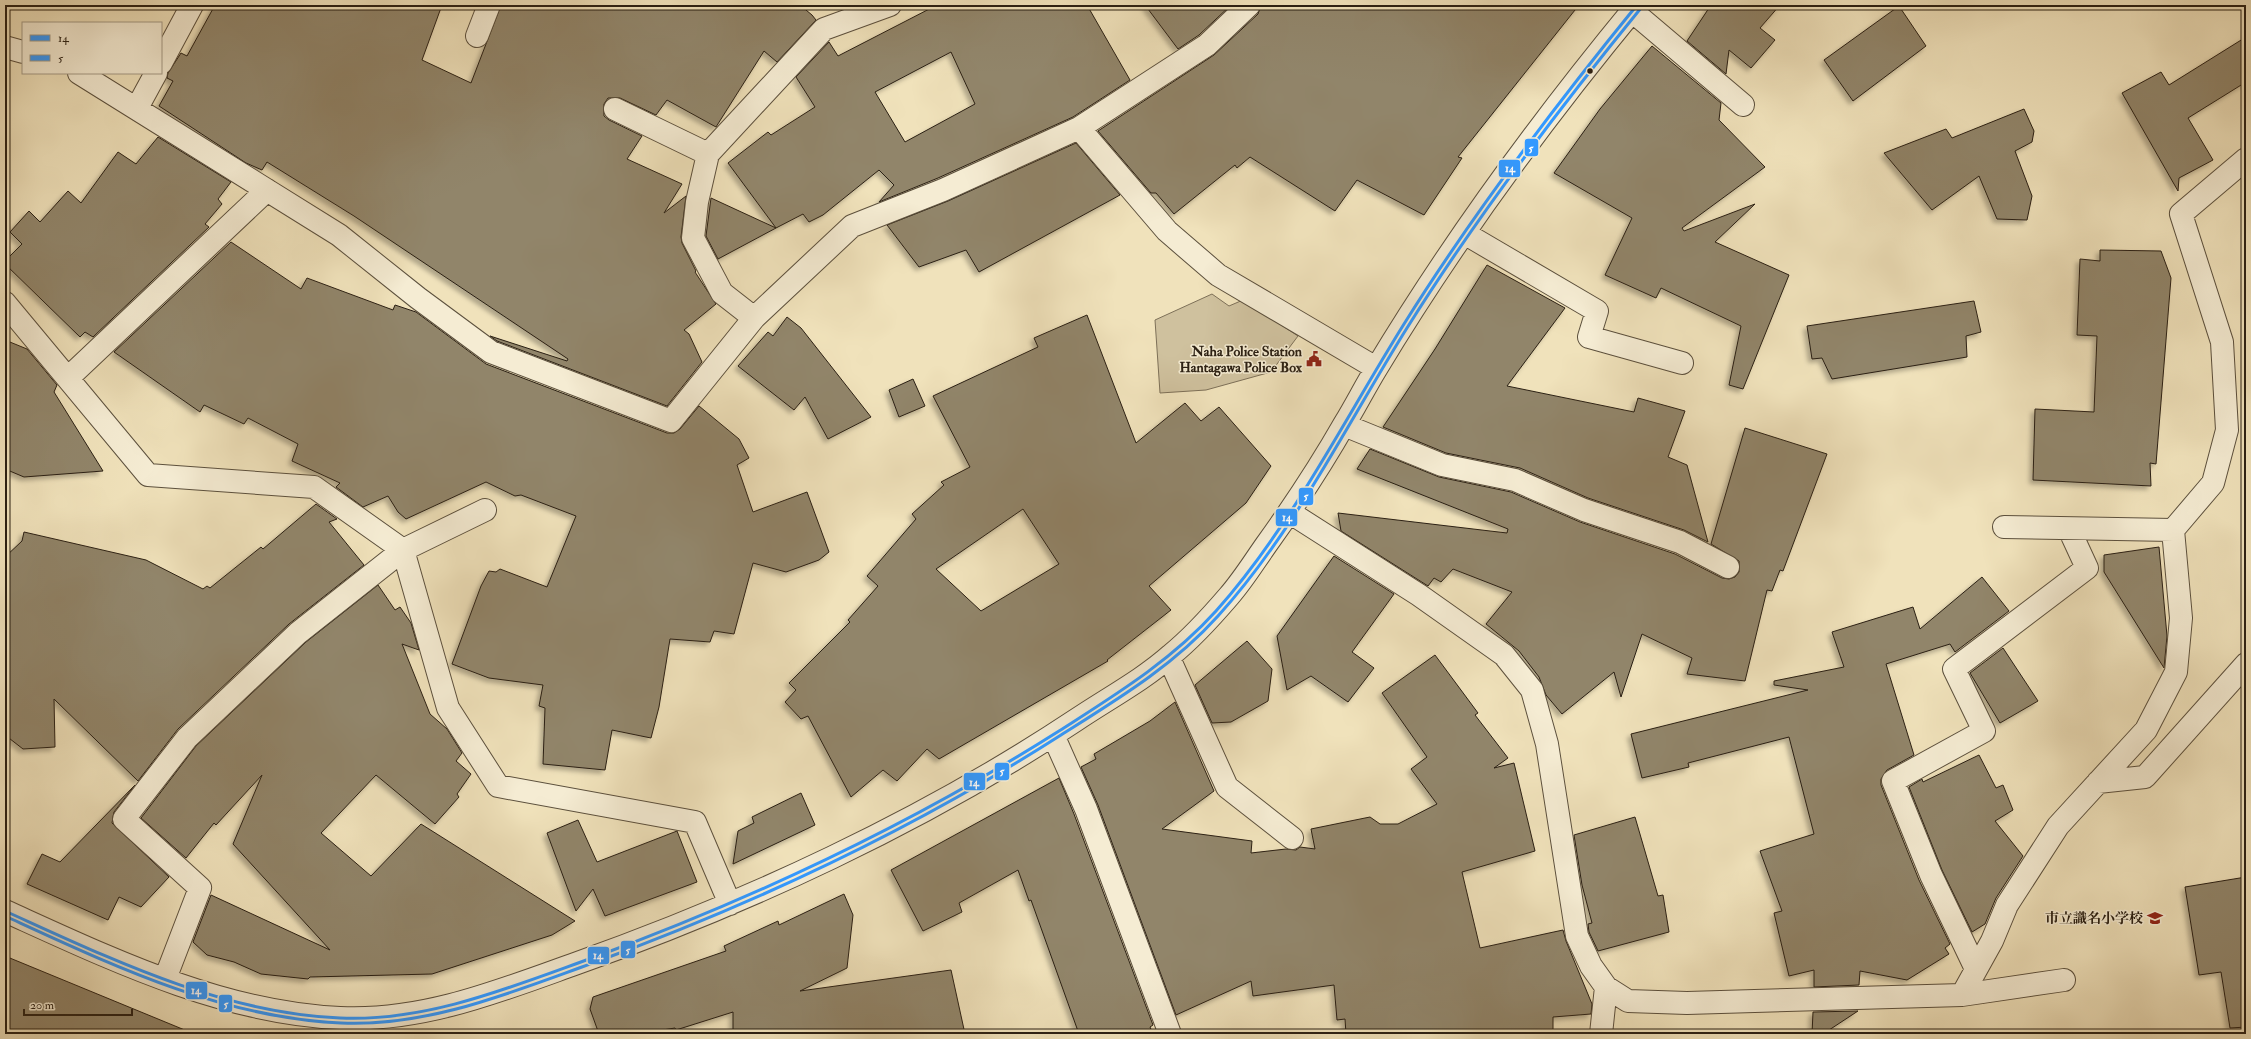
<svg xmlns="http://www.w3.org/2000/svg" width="2251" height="1039" viewBox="0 0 2251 1039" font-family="'IM FELL Double Pica','Noto Serif JP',serif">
<defs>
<filter id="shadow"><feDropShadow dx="-3.5" dy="3.5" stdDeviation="2" flood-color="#0004"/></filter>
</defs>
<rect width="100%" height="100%" fill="#f0e2bb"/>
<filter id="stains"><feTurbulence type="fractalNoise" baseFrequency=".005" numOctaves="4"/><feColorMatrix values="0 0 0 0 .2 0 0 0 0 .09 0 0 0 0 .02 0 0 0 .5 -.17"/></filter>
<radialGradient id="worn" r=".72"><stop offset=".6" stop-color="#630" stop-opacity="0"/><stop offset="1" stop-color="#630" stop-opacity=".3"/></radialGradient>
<path fill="#cfc19e" stroke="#7d7058" d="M1212 294 1229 306 1243 300 1298 336 1271 372 1206 390 1160 393 1155 320Z"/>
<path fill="#91856a" stroke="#2b2013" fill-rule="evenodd" filter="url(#shadow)" d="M215 5H442L422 60 471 83 501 5H800L812 15 816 20 777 62 764 51 716 127 667 100 656 115 620 98H608L604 104V116L609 120 642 136 627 159 682 184 664 213 686 196 681 237 682 243 696 271 695 272 716 304 684 330 689 334 702 362 667 406 497 341 490 336 567 361 568 359 354 216 267 162 262 170 246 163 159 106 173 81 167 78 168 73 181 53 187 56Z
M937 5H1087L1130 80 1073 117 938 178 879 202 894 185 879 170 823 215 809 222 803 214 776 228 728 163 768 132 771 135 815 107 796 77 829 42 838 56ZM951 52 975 104 905 142 875 92Z
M1145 5H1231L1199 35 1178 49Z
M1261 5H1579L1458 157 1462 158 1424 215 1357 180 1335 211 1250 157 1237 168 1235 165 1174 214 1156 193H1151L1098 131 1214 55 1258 14Z
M1711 5H1780L1760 28 1775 40 1751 68 1729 50 1726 74 1687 41Z
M1899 6 1926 46 1853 101 1824 60Z
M2246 37V82L2188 118 2213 160 2179 178 2178 191 2122 93 2161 72 2169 85Z
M1652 46 1721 103 1719 120 1765 167 1682 228 1684 231 1755 204 1715 242 1789 275 1743 389 1729 385 1741 326 1661 288 1656 298 1605 275 1632 218 1554 173 1600 109Z
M2024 109 2034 131 2032 142 2015 151 2032 196 2027 220 1997 219 1979 176 1932 210 1884 153 1946 129 1952 138Z
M158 137 231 182 218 199 222 204 205 224 209 227 93 337 85 332 80 337 5 264V261L22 244 10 232 29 211 40 222 68 191 81 203 118 152 136 164Z
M1076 143 1120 195 979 272 966 250 919 267 887 225 948 201Z
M711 198 776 228 718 259 706 236Z
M231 242 301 289 307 278 393 310 395 305 416 312 486 364 667 433H674L680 429 699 406 739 439 749 458 737 465 753 512 807 492 829 552 819 560 786 572 753 563 734 634 714 631 710 642 670 639 659 707 651 738 612 730 605 770 543 764 545 708 539 706 543 685 489 678 452 664 481 586 489 571 496 572 500 569 547 587 576 516 521 495 515 496 486 482 406 519 398 512 388 496 363 507 336 487 340 483 292 461 298 444 248 418 244 424 204 405 200 412 114 352Z
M2100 250 2161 251 2171 278 2156 464 2150 463 2151 486 2033 480 2035 409 2094 412 2097 336 2077 335 2080 259 2100 261Z
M1487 265 1565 308 1507 386 1634 412 1638 398 1685 411 1668 457 1687 465 1708 542 1684 530 1588 498 1520 468 1446 453 1383 427 1435 349Z
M1974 301 1981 332 1966 336 1967 357 1832 379 1822 358 1812 359 1807 326Z
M1087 315 1136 443 1185 403 1201 421 1219 407 1271 466 1246 503 1149 586 1171 610 1107 660 1108 661 939 759 927 749 897 781 883 770 851 797 808 716 801 719 785 702 796 690 789 683 850 622 848 620 878 586 867 576 916 519 912 514 944 485 941 482 970 467 933 396 1038 347 1034 338ZM1023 509 1059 564 981 611 936 569Z
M787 317 801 328 871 417 828 439 805 397 794 410 738 366 768 332 773 336Z
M5 340 27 349 57 385 54 392 103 471 24 477 5 469Z
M913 379 925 406 899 417 889 390Z
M1745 428 1827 454 1783 571 1780 570 1772 591 1767 590 1745 681 1687 674 1692 658 1642 634 1621 697 1614 672 1562 714 1546 695 1539 677 1519 651 1486 624 1512 592 1453 569 1441 582 1434 578 1428 586 1341 531 1338 513 1507 533 1508 529 1357 469 1370 449 1439 477 1511 492 1580 522 1675 554 1722 578 1729 579 1735 577 1739 572V561L1711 544Z
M316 504 337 519 329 522 364 565 289 624 178 729 138 781 54 699 55 747 23 749 5 735V557L22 541 24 532 146 560 203 589 207 586 210 588 261 547 263 549Z
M2159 547 2167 636 2164 668 2104 572V555Z
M1334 556 1394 594 1352 652 1374 668 1348 702 1311 676 1287 690 1277 636Z
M1982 577 2009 611 1955 652 1950 644 1886 664 1914 755 1887 770 1881 779V785L1919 880 1950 944 1945 948 1949 954 1907 980 1860 971 1859 985 1814 987V970L1789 976 1774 913 1782 911 1760 851 1814 834 1789 737 1688 763 1689 767 1642 778 1631 734 1808 690 1774 685V681L1844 667 1832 632 1913 607 1920 629Z
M378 585 395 610 400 607 411 623 419 650 402 644 430 714 447 729 462 753 456 761 471 774 457 794 459 797 435 824 376 775 321 833 371 876 421 824 575 921 552 935 432 974 310 977 308 979 261 974 234 962 207 955 193 942 211 895 330 950 233 844 262 775 216 825 214 823 186 858 141 818 196 746 306 642Z
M1247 641 1272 669 1268 701 1231 722 1212 723 1195 685Z
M2003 648 2038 701 2000 723 1970 673Z
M1435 655 1478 713 1475 715 1508 758 1494 768 1514 763 1535 851 1462 872 1480 948 1563 930 1566 941 1592 1004 1591 1014 1553 1017V1034H1346L1345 1019 1337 1020 1334 985 1253 996 1251 981 1176 1015 1098 805 1081 767 1096 759 1094 754 1150 721 1175 702 1214 791 1162 829 1252 841 1251 853 1286 849 1296 850 1300 847 1315 849 1311 829 1370 817 1380 824H1398L1437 804 1411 769 1427 757 1382 693Z
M1979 755 1996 788 2003 785 2013 810 1995 821 2023 856 1996 898 1985 924 1972 932 1942 870 1909 787 1922 779 1923 782Z
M1059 778 1074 814 1153 1025 1150 1027 1153 1034H1079L1031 900 1029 901 1018 870 959 903 962 912 923 931 891 870Z
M135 785 114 812 112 823 169 877 141 907 119 897 108 920 27 884 42 854 60 862Z
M801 793 815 825 733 864 738 831 754 823 752 817Z
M1635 817 1658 896 1663 895 1669 932 1598 951 1589 932 1588 924 1592 923 1582 885 1574 835Z
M578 820 597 862 677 831 697 882 605 916 593 889 576 911 547 833Z
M2246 877V1027L2230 1028 2221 972 2199 975 2185 887Z
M844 894 853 915 847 968 800 991 951 970 965 1034H733V1012L676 1030 675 1028 638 1034H599L590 1009 593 997 726 951 724 946 778 921 779 925Z
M5 956 192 1033V1034H5Z
M1858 1011 1823 1034H1812L1813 1012Z"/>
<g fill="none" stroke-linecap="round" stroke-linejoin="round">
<defs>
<path id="minor" d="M1632 11 1743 105
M477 36 489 5
M5 47 23 52
M161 63 192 5
M79 73 339 235 418 298 491 352 671 421 754 318 852 226 943 190 1079 128 1207 45 1249 5
M137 108 156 73
M615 109 708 154
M1079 128 1167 231 1218 275 1376 368
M1464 233 1597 311 1589 337 1682 363
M5 303 148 475 314 487 403 550 448 708 498 786 695 822 730 904
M754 318 722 293 693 238 697 202 708 154 824 29 890 5
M68 378 267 190
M1344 425 1442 465 1515 480 1584 510 1680 542 1728 567
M1289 512 1419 595 1504 655 1532 690 1547 744 1577 936 1591 966 1606 987 1628 1001 1687 1003 1962 995 2064 980
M2004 527 2173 530
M1169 658 1227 787 1292 838
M1053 735 1086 809 1170 1034
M2098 782 2145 777 2246 664
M5 911C111 959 222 1013 340 1018 421 1022 497 992 572 965 745 904 924 821 1076 720 1107 699 1143 680 1171 655 1192 638 1211 617 1229 596 1243 580 1254 562 1266 545 1294 506 1321 465 1345 423 1356 405 1365 387 1376 369 1453 241 1542 120 1637 5
M1976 969 1931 875 1893 781 1984 731 1954 669 2087 568 2069 529
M165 979 200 888 124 819 187 738 298 633 403 550 485 510
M1962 995 1992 941 2007 905 2058 826 2146 730 2176 672 2181 618 2173 530 2213 483 2227 430 2222 342 2181 214 2246 159
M1601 1034 1606 987"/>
</defs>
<use href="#minor" stroke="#5c503d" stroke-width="24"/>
<use href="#minor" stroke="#f5ecd3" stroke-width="22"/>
<defs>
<path id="bus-1" d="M5 911C111 959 221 1013 340 1018 427 1022 511 987 592 958 755 898 912 824 1059 731 1115 695 1171 661 1216 611 1291 527 1344 420 1404 324 1474 212 1554 107 1637 5"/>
<path id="bus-2" d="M5 916C112 965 222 1018 341 1023 429 1027 512 992 593 963 757 903 914 829 1061 735 1118 699 1173 666 1218 616 1295 531 1347 424 1407 328 1477 216 1557 111 1641 8"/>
</defs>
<use href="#bus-1" stroke="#f5ecd3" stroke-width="6"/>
<use href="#bus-2" stroke="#f5ecd3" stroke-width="6"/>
<use href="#bus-1" stroke="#39f" stroke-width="3"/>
<use href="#bus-2" stroke="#39f" stroke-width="3"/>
</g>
<defs>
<symbol id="civic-bare" viewBox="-9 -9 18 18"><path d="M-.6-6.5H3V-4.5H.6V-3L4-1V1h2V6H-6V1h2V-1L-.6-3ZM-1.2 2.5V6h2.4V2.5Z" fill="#8f2418" stroke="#f5ecd3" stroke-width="2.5" paint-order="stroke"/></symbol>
<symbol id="school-bare" viewBox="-9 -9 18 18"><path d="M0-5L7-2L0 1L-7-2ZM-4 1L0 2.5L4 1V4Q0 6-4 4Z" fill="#8f2418" stroke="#f5ecd3" stroke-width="2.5" paint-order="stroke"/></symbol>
</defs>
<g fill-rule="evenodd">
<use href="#civic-bare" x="1303" y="348" width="22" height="22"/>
<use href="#school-bare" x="2144" y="907" width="22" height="22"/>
</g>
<circle fill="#2b2013" stroke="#f5ecd3" stroke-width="1.5" cx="1590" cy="71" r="3.5"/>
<g text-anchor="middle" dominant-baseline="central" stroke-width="3" stroke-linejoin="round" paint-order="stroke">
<g font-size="14" font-weight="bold" fill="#2b2013" stroke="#f5ecd3" text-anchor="end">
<text x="1302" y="351">Naha Police Station<tspan x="1302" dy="16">Hantagawa Police Box</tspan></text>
<text x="2143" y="918">市立識名小学校</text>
</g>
</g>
<g stroke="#f5ecd3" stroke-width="1.5">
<rect x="1524" y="138" width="15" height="19" rx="4" fill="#39f"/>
<rect x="1498" y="159" width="23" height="19" rx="4" fill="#39f"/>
<rect x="1298" y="487" width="16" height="19" rx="4" fill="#39f"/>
<rect x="1275" y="508" width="23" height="19" rx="4" fill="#39f"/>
<rect x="994" y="762" width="16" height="19" rx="4" fill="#39f"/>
<rect x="963" y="772" width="23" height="19" rx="4" fill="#39f"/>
<rect x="620" y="940" width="16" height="19" rx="4" fill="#39f"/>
<rect x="587" y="946" width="23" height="19" rx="4" fill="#39f"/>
<rect x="185" y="981" width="23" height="19" rx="4" fill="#39f"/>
<rect x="218" y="994" width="15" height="19" rx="4" fill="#39f"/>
</g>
<g font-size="11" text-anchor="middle" font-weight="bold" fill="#fff">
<text x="1531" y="152">5</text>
<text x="1510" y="172">14</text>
<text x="1306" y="500">5</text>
<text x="1287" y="521">14</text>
<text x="1002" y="775">5</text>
<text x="974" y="786">14</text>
<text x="628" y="954">5</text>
<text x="598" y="959">14</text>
<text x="196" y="994">14</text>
<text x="226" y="1008">5</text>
</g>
<rect width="2251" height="1039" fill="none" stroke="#f0e2bb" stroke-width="20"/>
<rect x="6" y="6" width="2239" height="1027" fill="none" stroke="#2b2013" stroke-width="2"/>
<rect x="10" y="10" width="2231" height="1019" fill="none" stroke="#2b2013"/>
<rect x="22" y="22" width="140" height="52" fill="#f5ecd3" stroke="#a49a86"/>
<rect x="30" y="35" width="20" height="6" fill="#3399ff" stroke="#a49a86"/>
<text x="58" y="42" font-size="12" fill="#2b2013">14</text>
<rect x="30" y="55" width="20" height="6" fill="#3399ff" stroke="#a49a86"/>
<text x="58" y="62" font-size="12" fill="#2b2013">5</text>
<path d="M24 1009v6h108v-6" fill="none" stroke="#2b2013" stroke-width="2"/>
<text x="30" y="1009" font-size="12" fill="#2b2013" stroke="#f5ecd3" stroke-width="3" paint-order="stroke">20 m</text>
<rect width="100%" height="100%" filter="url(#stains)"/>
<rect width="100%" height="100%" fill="url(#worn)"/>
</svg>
